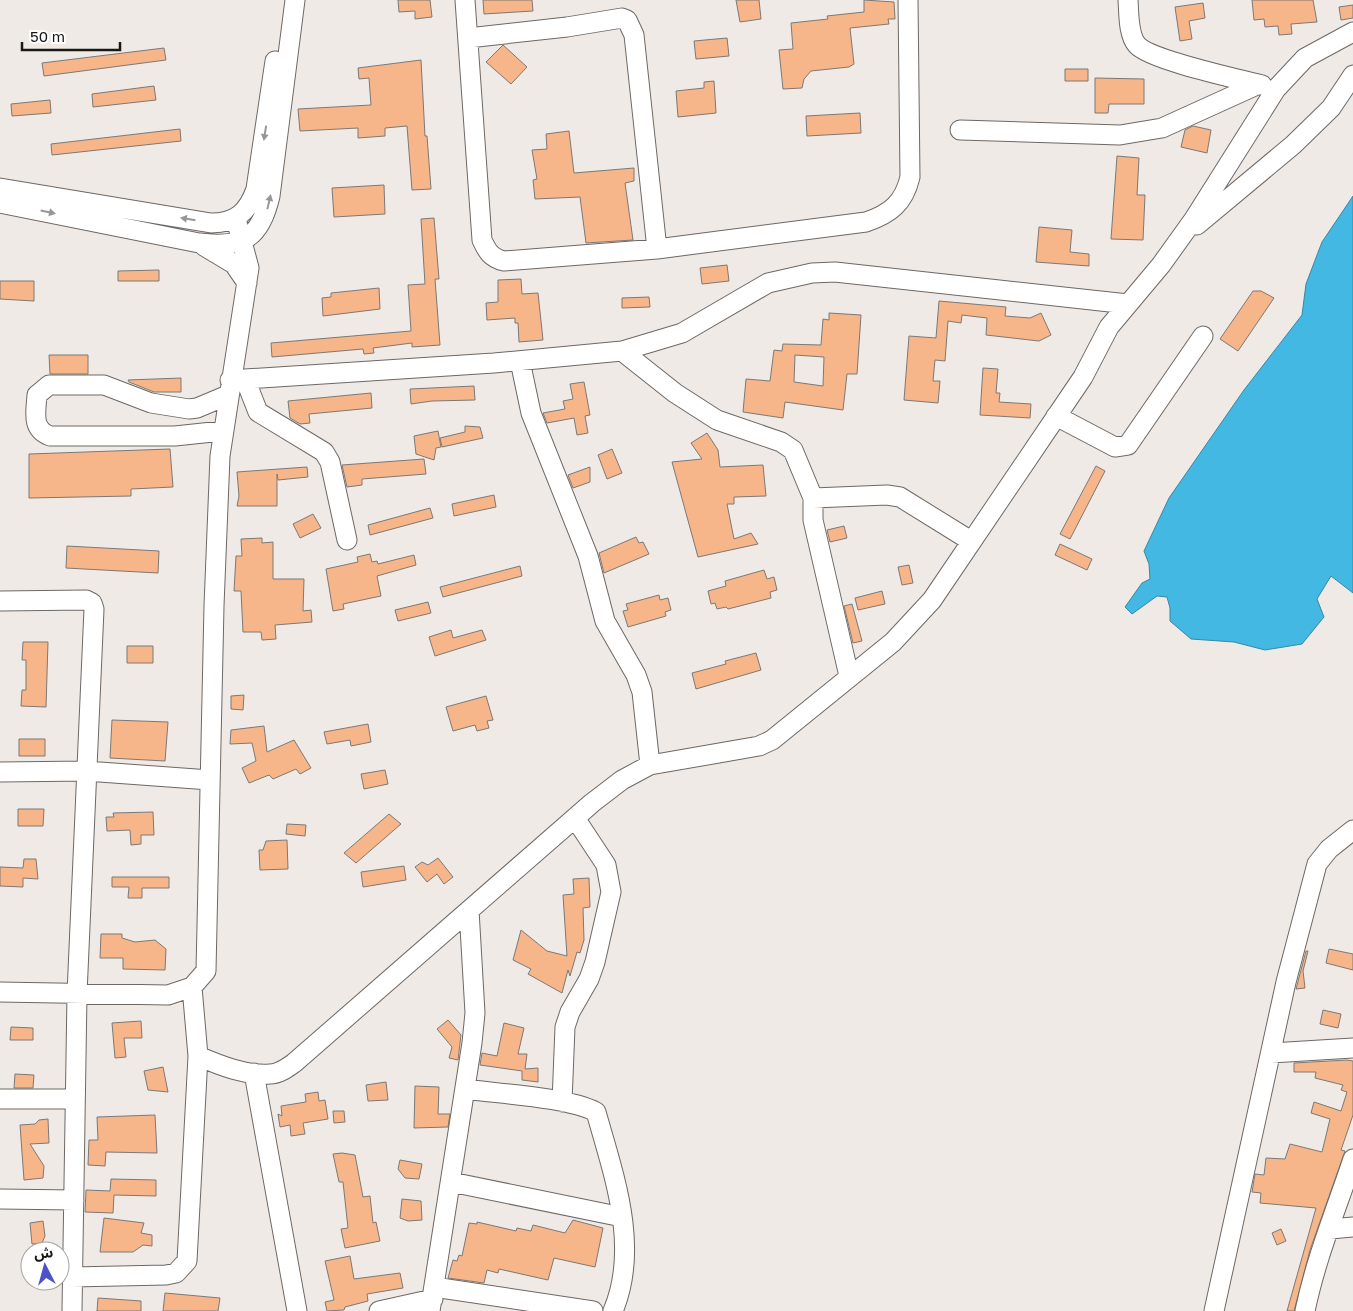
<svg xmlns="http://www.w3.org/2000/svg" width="1353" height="1311" viewBox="0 0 1353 1311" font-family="'Golos Text','Noto Sans Arabic',sans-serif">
<rect width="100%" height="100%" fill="#efeae6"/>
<path fill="#43b8e2" stroke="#3788a5" d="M1353 196V593L1331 576 1317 599 1324 617 1302 644 1265 650 1234 642 1191 639 1170 621V608L1167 597 1157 596 1132 614 1125 607 1142 583 1150 579 1149 564 1144 551 1169 498 1244 390 1302 315 1306 284 1322 242Z"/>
<path fill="#f7b68a" stroke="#7d7875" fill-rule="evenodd" d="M398 0H430L432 17 415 19V11L399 12Z
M483 0H532L533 11 484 14Z
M736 0H759L761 19 740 22Z
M864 0 894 2 895 19H888L889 24 850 28 854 64 849 67 811 71 804 79 802 88 783 89 779 50 793 49 791 23 828 19 827 16 864 12Z
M1252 0H1313L1317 22 1291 24 1292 34 1279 35 1278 26 1265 27 1264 19 1254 20Z
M1203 3 1205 18 1189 21 1192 39 1180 41 1175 7Z
M1353 5V18L1341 20 1339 7Z
M727 38 729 56 696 59 694 41Z
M503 45 527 67 511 84 486 62Z
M164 48 166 60 44 76 42 63Z
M421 60 425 136H427L431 189 412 190 407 126 385 128V136L358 138V128L300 131 298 109 371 105 369 78 359 79 358 68Z
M1065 69H1088V81H1065Z
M1095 78 1144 79V104H1109L1108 113H1095Z
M714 81 716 113 678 117 676 91 704 88V82Z
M154 86 156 100 93 107 92 94Z
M50 100 51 113 12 116 11 104Z
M860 113 861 133 807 136 806 116Z
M1193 126 1211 130 1207 153 1181 147 1185 130Z
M180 129 181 141 52 155 51 144Z
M569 131 574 173 634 168V181L625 183 633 240 586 243 580 197 535 199 533 180 537 179 532 150 547 149 546 134Z
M1117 156 1139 158 1137 195H1145L1143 240 1111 239Z
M384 185 385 214 334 217 332 188Z
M434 218 439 279H435L440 345 412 347V343L373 348 374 353 364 354 363 349 272 357 271 343 411 331 408 285 425 284 421 219Z
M1039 227 1072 230 1070 252 1089 254V266L1036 262Z
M727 265 729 281 702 284 700 268Z
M159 270V281H118V271Z
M521 279 522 294 538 293 543 340 519 342 518 323H515V318L487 320 486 303 498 302V280Z
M0 281H34V301L0 299Z
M379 288 380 309 323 316 322 298 331 297V293Z
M1253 291H1261L1274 298 1238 351 1220 339Z
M649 297 650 307 622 308V298Z
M939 301 1006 307 1005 316 1030 318 1041 313 1051 335 1039 341 986 335 987 318 962 315 961 323 948 321 945 361 935 360 933 381H940L938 403 904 400 909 336 936 338Z
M829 313 861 315 857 374H847L843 410 785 402 783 418 743 412 746 379 770 381 774 350 782 351 783 344 821 345 823 319 829 320ZM795 355 824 357 823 386 794 382Z
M49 355H88V374H50Z
M983 368 998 369 996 393H1000L999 402 1031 404 1030 418 980 415Z
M181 378V392H154L129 382 128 380Z
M584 382 590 415 585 416 588 433 577 435 574 418 547 423 543 413 565 409 563 401 573 399 570 384Z
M474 386 475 400 432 401 411 404 410 389Z
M371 393 372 408 309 414 310 423 300 424 290 418 288 401Z
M465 426 480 427 483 438 442 447 440 438 465 432Z
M438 431 441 447 436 448 434 460 416 454 414 436Z
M707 433 718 450 720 467 763 465 766 496 734 497V504H727L734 539 751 533 758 544 698 557 672 462 702 459 691 443Z
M170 449 173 487 131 489V496L29 498V454Z
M612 449 622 473 607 479 598 455Z
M424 459 426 474 362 479V485L347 487 342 465Z
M1096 466 1105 471 1070 539 1060 534Z
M307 467 308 477 278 480 277 474V506H237L239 496 237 472Z
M590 467V482L573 488 568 475Z
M494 495 496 507 454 516 452 504Z
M430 508 433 518 370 535 368 525Z
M313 514 321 528 300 538 293 524Z
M844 526 847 538 830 542 827 530Z
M636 537 639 543 643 542 649 554 604 573 599 553Z
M262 538V543L273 542V579H304L303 611 311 610 312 622 275 625 276 639 262 640 261 632H243L241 591H234L236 556H242L241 539Z
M1060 544 1092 559 1087 570 1055 555Z
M67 546 159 551 158 573 66 568Z
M370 554 372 562 377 561 378 564 414 555 416 565 377 576 381 596 343 604 344 609 333 611 326 569 358 562 357 557Z
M909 565 913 583 902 585 898 567Z
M520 566 522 576 443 597 440 587Z
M764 570 767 579 774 577 777 590 770 592 771 598 728 609 726 607 717 609 715 603 711 604 708 591 726 586 725 581Z
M882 591 885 604 858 610 855 598Z
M659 595 660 600 668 598 671 610 665 612 666 616 628 627 623 611 628 610 626 604Z
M428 602 431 613 398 621 395 610Z
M852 604 862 641 853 643 844 606Z
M451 630 453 638 482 630 486 640 435 656 429 637Z
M23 642H48L46 707 21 706 22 690H26V660H22Z
M127 646H153V663H127Z
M756 653 761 670 696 689 692 673 726 664 725 661Z
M244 695 243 710 231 709V696Z
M486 696 493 720 487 721 489 728 477 731 475 725 453 731 446 707Z
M112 720 168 722 165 761 110 758Z
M368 724 371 742 351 746 350 740 327 744 324 732Z
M264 726 267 752 294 740 311 768 300 774 296 769 273 779 269 775 249 783 242 768 256 761 252 743 230 744 231 730Z
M19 739H45V756H19Z
M385 770 388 784 364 789 361 774Z
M18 809H44L43 826H18Z
M153 812 154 835H141V844L131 845 130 830 107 831 106 817H114L113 813Z
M389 814 401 824 356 863 344 853Z
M287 824 306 825 305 836 286 834Z
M287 840 288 869 260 870 259 850H263L266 841Z
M438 858 453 877 444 884 437 874 427 882 415 867 422 862 428 865Z
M24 859H36L38 879 23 878V887L0 886V867L23 868Z
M404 866 406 880 363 887 361 872Z
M112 877H169V888H142V898H128L129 887H112Z
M589 878 590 907 583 908 584 940 580 953 577 952 570 976 568 970 562 993 528 974 531 969 513 960 521 930 547 951 567 956 563 895 574 894 573 879Z
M101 934H122V938L135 942 155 940 166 949 165 970 123 969V958H100Z
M1329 949 1353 954V970L1326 963Z
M1306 951H1308L1303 971 1305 988 1296 989Z
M1323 1010 1341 1014 1338 1028 1320 1024Z
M448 1020 461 1035 458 1060 449 1058 452 1047 437 1029Z
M141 1021 142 1038H124L126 1057 115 1058 112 1023Z
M504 1023 524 1028 518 1054H527L525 1069 538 1068V1082L522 1080V1071L480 1065 482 1053 497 1056Z
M11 1027 33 1028V1040H10Z
M1347 1060 1353 1061V1115L1341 1150 1345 1151 1310 1250 1294 1311H1287L1316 1208 1260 1203 1261 1193 1252 1192 1255 1174 1264 1175 1266 1158 1285 1159 1290 1144 1322 1152 1330 1119 1311 1113 1314 1102 1341 1111 1347 1092 1341 1090 1343 1085 1315 1078 1316 1072H1294V1063Z
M163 1067 168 1092 148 1090 144 1071Z
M15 1074 34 1075 33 1088H14Z
M386 1082 388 1100 368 1101 366 1085Z
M415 1086 439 1087 438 1114H450L448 1127 414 1128Z
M318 1092 319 1101 325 1100 328 1119 303 1123 305 1134 291 1136 290 1125 280 1127 278 1114 282 1116 281 1106 306 1102 305 1094Z
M333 1111H344L345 1122 334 1123Z
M155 1115 157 1153 106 1152 105 1166 88 1165 89 1140H98L97 1117Z
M48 1119 49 1143 30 1144 44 1166 43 1178 24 1180 20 1125 35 1124 39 1120Z
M342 1153 355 1155 363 1197 370 1196 373 1223 376 1222 380 1241 345 1248 341 1229 348 1228 343 1182H339L333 1154Z
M400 1160 422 1164 419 1179 405 1178 398 1169Z
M111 1179 156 1180V1196L114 1195 113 1213 85 1212 86 1190 110 1191Z
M402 1199 421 1201 422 1220 408 1221 400 1218Z
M104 1218 144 1223 141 1233 152 1235V1246L143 1245 133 1252H100Z
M573 1220 603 1228 595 1267 554 1258 548 1280 499 1269 498 1273 487 1270 484 1283 448 1278 453 1260 457 1261 459 1255 462 1256 469 1223 477 1224V1222L516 1231 517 1228 531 1231 533 1225 565 1233Z
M43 1221 45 1236 42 1243 32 1244 30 1223Z
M1281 1229 1286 1241 1277 1245 1272 1233Z
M350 1256 354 1279 400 1273 403 1288 367 1294 368 1301 345 1307 344 1310 327 1311 325 1302 334 1300 325 1261Z
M165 1293 220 1298 218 1311H163Z
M98 1298 141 1301V1311H97Z"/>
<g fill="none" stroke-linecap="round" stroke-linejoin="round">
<defs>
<path id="minor" d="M465 0 482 240C487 251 491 258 504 261L657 249 866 222C890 214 904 203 910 177L908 0
M1128 0C1129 13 1128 35 1137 45 1150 60 1239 79 1262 85
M468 38 567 27 622 18 627 20 634 35 657 249
M960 130 1120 135 1162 128 1259 84
M0 188 211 223C236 223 248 212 256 189L275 61
M0 203 199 243C243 248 260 239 270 196L295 0
M1197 225 1293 145 1331 108 1353 75
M204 246 234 264 247 283
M622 351 675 393 717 420 781 442 793 450 813 498V520L849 676
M520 361 531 413 588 556 605 621 636 675 642 692 650 765
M245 379 258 412 324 452 330 462 347 540
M230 380 494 363 622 351 682 333 768 283 812 273 835 272 1128 304
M1056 416 1115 447 1128 445 1203 336
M222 431 175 436H50C31 429 36 412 37 395L49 385H104L151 403 189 409 197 408 228 395
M813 498 887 495 900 497 971 541
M0 601 86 600 92 603 94 609 77 994 72 1311
M0 772 86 771 210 780
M192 987 198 1056C219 1065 246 1076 270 1074 279 1074 287 1068 294 1063L592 803 622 780 650 765 759 746 772 740 893 642 932 600 1083 377 1109 327 1161 265 1194 219 1276 89 1305 58 1353 32
M0 992 168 995 192 987 206 971 214 606 220 456 249 268 236 219
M1271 1053 1353 1048
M254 1073 297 1311
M465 1089C500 1094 567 1097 596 1112 614 1176 640 1247 613 1311
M0 1099H75
M562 1102 565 1027 570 1012 589 979 595 962 611 892 606 865 575 818
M451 1182 622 1217
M0 1199 74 1200
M1330 1229 1353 1227
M72 1277 166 1275 176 1273 187 1261 198 1056
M434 1287 593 1311
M379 1311 433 1299
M430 1311 472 1043 475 1013 469 910
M1214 1311 1286 982 1317 864 1329 849 1353 830
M1305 1311C1316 1258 1336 1210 1353 1159"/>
</defs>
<use href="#minor" stroke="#6d6865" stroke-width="21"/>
<use href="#minor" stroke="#fff" stroke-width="19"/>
</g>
<defs><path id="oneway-solid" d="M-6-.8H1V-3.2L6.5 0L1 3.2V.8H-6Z" transform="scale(1.25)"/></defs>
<g fill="#989797">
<use href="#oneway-solid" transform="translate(265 133) rotate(99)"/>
<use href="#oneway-solid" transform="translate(269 202) rotate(-77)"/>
<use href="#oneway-solid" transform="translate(48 212) rotate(12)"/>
<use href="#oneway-solid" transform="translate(188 219) rotate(-171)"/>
</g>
<g transform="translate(45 1266) rotate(354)"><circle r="24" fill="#ffffff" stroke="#a3a3a2"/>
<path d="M0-4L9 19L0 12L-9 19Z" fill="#4c53c9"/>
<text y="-8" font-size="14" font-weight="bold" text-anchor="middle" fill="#1a1817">ش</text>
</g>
<path d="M22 42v8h98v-8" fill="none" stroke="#1a1817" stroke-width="2.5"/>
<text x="30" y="42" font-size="15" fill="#1a1817" stroke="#ffffff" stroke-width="4" paint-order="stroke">50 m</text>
</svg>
